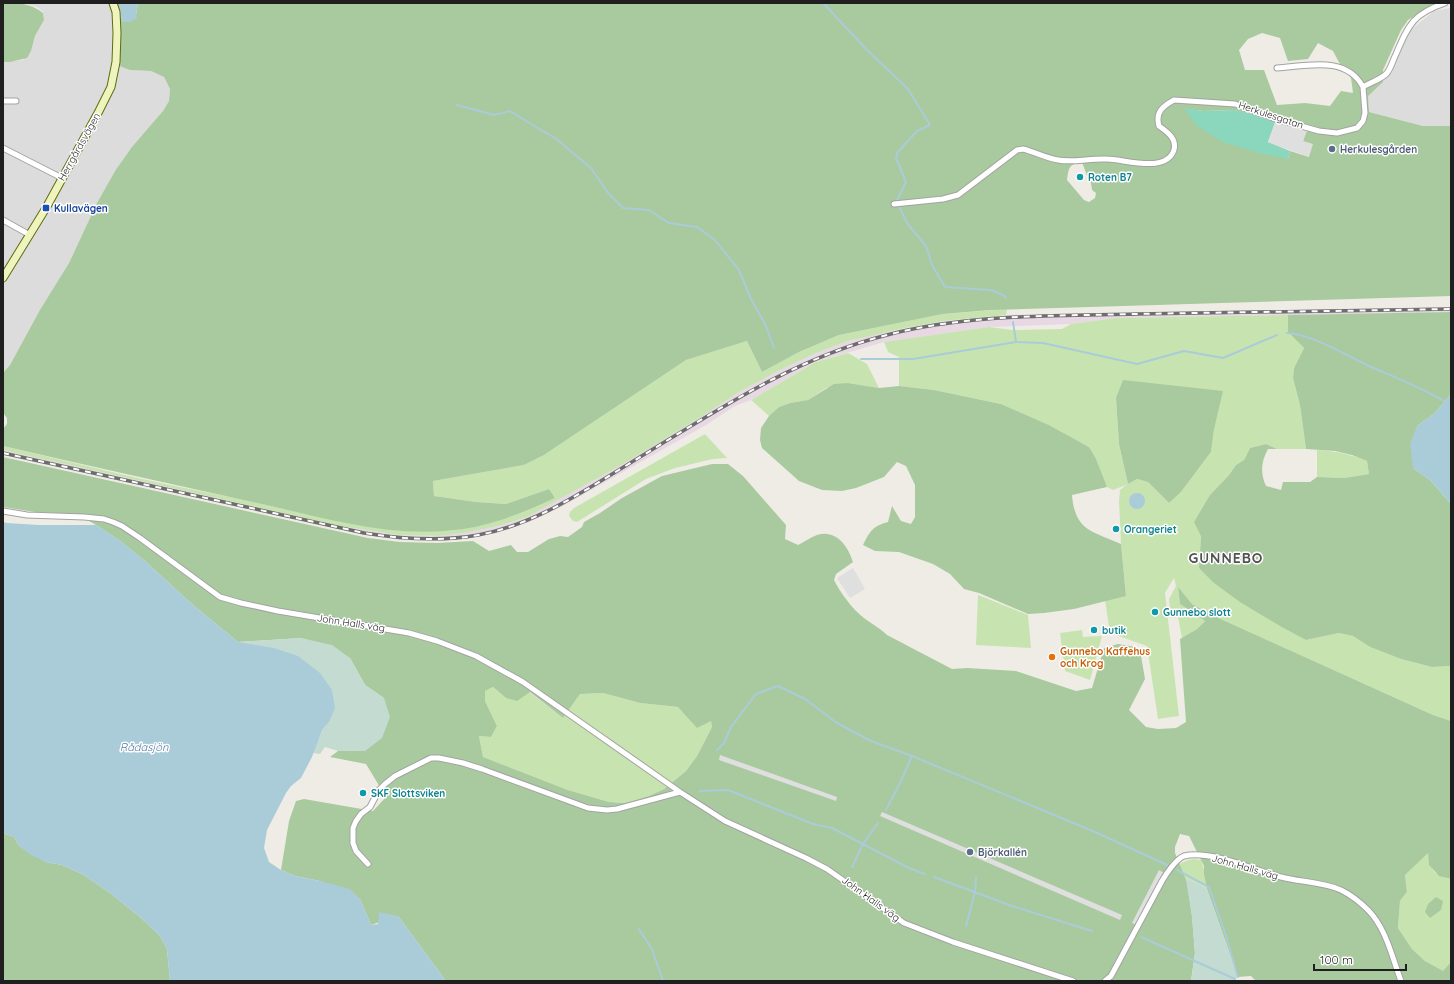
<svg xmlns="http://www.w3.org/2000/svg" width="1454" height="984" viewBox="0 0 1454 984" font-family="Quicksand,sans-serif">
<rect width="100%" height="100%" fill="#efece6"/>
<path fill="#dddcdc" d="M24 3H116L130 70 151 71 164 77 170 89 169 101 163 111 115 171 97 203 69 263 10 365 3 373V62L23 60 31 51 35 36 44 20 43 12 37 7Z
M1451 8V126H1423L1369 112 1368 95 1392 72 1407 33 1434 11Z"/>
<path fill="#e7d8e4" d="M1451 307V312L1412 313 1115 318 1071 324 989 327 884 342 816 362 751 400 735 406 706 425 561 507 529 522 500 532 467 538 442 541 400 540 367 535 3 455V450L340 526 399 535 438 536 498 526 527 517 739 392 782 369 816 353 848 341 881 333 944 321 1006 315Z"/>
<path fill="#c7e4b0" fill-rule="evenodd" d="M1007 309 1006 315 944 321 905 328 848 341 816 353 782 369 739 392 699 418 623 464 527 517 498 526 463 533 438 536 399 535 340 526 3 450V446C49 457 95 468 142 479 182 488 223 495 263 504 326 518 390 537 455 530 490 526 523 513 555 498L549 489 506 504 476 502 434 496 433 481 524 465 544 455 686 360 747 341 762 372 799 352 839 335 943 314Z
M1288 315V332L1304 348 1294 368 1293 378 1300 405 1306 449H1277L1266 444 1250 448 1244 460 1236 465 1229 475 1210 495 1201 536 1199 568 1306 640 1339 633 1353 636 1370 647 1401 659 1432 667 1451 666V721L1433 715 1212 615 1192 604 1178 588 1180 604 1205 621 1197 629 1182 638 1178 617 1171 618 1169 599 1176 586 1174 578 1165 593 1179 716 1158 719 1147 646 1110 633 1105 600 1126 595 1121 544 1119 501 1120 490 1126 485 1113 490 1107 487 1089 447 1049 425 1001 404 934 390 899 386V357L888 352 884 342 989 327 1013 330 1062 329 1071 324 1115 318ZM1116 398 1214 429 1211 452 1181 492 1169 503 1148 482 1137 479 1128 484 1119 444Z
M848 353 867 364 879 388 848 383 826 388 808 400 790 403 779 407 769 416 751 400 816 362Z
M705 434 727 458 713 459 675 468 646 479 577 522 573 521 569 516 570 512 574 508Z
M1317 450C1335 451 1350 454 1367 461L1369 474 1344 478 1317 477Z
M978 595 1028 615 1031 648 976 645Z
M1082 630 1083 637 1102 636 1090 680 1065 671 1060 633Z
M493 687 506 698 529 692 563 718 580 694 603 693 640 703 678 707 711 721 712 727 697 756 686 771 664 789 649 796 625 803 609 802 568 790 483 757 479 736 491 737 497 726 485 701V691Z
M1428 852C1430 870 1433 875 1451 879V962L1443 972 1425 961 1412 949 1398 928 1400 901 1407 892 1405 875Z
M1194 859 1201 860C1205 869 1205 880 1207 889L1201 885 1186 879 1179 864 1188 860Z"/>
<path fill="#a9ca9e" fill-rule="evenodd" d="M3 3C18 3 31 3 43 13L44 20 35 36 31 51 27 58 10 62H3Z
M116 3H118C121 9 120 16 123 22H130L136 15 138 3H1435L1408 20 1401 30 1383 70V82L1368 96 1369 112 1423 126H1451V296L991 310 943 314 839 335 799 352 762 372 747 341 686 360 544 455 524 465 433 481 434 496 476 502 506 504 549 489 555 498C523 513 491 526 455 530 390 538 325 518 262 504 176 485 89 466 3 446V429L7 424V418L3 413V373L10 365 40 310 69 263 97 203 115 171 132 147 163 111 169 101 170 89 164 77 151 71 130 70 117 65ZM1262 33 1280 38 1288 61 1308 59 1318 43 1333 51 1341 66 1351 78 1353 93 1341 91 1330 106 1305 103 1277 105 1264 70H1245L1239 50 1248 39ZM1185 109 1204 111 1234 110 1307 130 1303 141 1309 157 1290 151 1288 159ZM1082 162 1089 181 1091 183 1092 190 1096 193 1095 198 1089 202 1084 200 1067 180C1069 167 1069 164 1082 162Z
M1451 312V394L1435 413 1417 426 1413 468 1430 480 1451 504V666L1432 667 1401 659 1370 647 1353 636 1339 633 1306 640 1280 626 1240 602 1214 583 1199 568 1201 536 1194 522 1210 495 1229 475 1236 465 1244 460 1250 448 1266 444 1277 449H1268C1261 462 1260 473 1266 486L1281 490 1283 482H1310L1317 477 1344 478 1369 474 1367 461 1352 455 1335 451 1306 449 1300 405 1293 378 1294 368 1304 348 1288 332V315Z
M1123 380 1223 391 1214 429 1211 452 1181 492 1169 503 1148 482 1137 479 1128 484 1119 444 1116 398Z
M848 383 879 388 899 386 934 390 1001 404 1049 425 1089 447 1096 459 1107 487 1072 495C1075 531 1092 531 1121 544L1126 596 1074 609 1044 613 1028 614 979 593 964 589 950 574 933 564 899 552 875 551 863 545C870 531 873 526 888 522L892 506 901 521 911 524 915 517V485L906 466 897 462 884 477 856 488 842 491 822 490 799 481 762 448 760 440 761 428 769 416 779 407 790 403 808 400 834 384Z
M3 457 368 538 400 542 437 543 473 541 489 551 511 545 517 552H528L549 539 560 536 568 537 582 527 584 522 600 513 622 498 662 476 712 464H728L743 476 786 525 785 539 798 545C804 542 811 537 817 535 836 529 848 546 853 562L836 574 834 580C840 592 853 610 864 618 872 624 880 628 887 635L952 669 967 668 1016 671 1076 691 1092 688 1104 648 1118 644 1136 647 1141 656 1145 679 1129 710 1146 727 1158 729 1176 728 1186 722 1180 639 1197 629 1205 621 1195 614 1180 604 1178 587 1192 604 1212 615 1433 715 1451 721V879L1439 876 1429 865 1428 853 1405 875 1407 892 1400 901 1398 928 1412 949 1425 961 1443 971 1451 962V981H1256L1251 976 1238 977 1207 889 1204 874V866L1189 836 1180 834 1175 847V853L1187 882 1192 916 1195 953 1191 981H446L398 916 371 925 360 899 320 881 295 876 281 870 289 821 296 801 304 799 373 811 386 797 366 764 330 757 338 751H365L384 698 365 685 350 658 301 638 238 642 193 605 145 561 119 540 96 525 77 514 35 512 3 507ZM493 687 506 698 517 701 530 692 563 718 580 694 603 693 640 703 678 707 697 728 711 721 712 727 697 756 686 771 664 789 649 796 625 803 609 802 568 790 483 757 479 736 491 737 497 726 485 701V691Z
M3 833 14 837 19 846 46 862 62 865 84 875 110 893 140 917 160 936 167 949 170 981H3Z
M1436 897 1443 901 1441 910 1430 918 1425 912 1428 904Z"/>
<path fill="#c4dbd2" d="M301 638 332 645 350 658 365 685 384 698 390 717 382 738 365 751H338L325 747 320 754 312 753 322 730 329 722 238 642Z
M1186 879 1201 885 1207 889 1238 977 1233 981H1191L1195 953 1192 916Z"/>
<path fill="#8bd7bd" d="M1184 108 1204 111 1234 110 1276 120 1268 142 1290 151 1288 159 1259 153 1223 142 1197 126Z"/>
<path fill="#dfdfdf" d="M1276 120 1307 130 1303 141 1313 144 1309 157 1268 142Z
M853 568 865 589 850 598 837 578Z
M720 755 837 797 836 801 719 760Z
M882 812 1122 915 1120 920 880 816Z
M1159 870 1166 874 1139 926 1132 923Z"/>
<path fill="#aaccd8" d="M118 3H138L136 15 137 18 130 22H123C120 16 121 9 118 3Z
M1451 394V504L1430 480 1413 468 1410 444 1417 426 1435 413Z
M1129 501a8 8 0 1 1 16 0a8 8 0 1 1-16 0Z
M3 522 7 523 39 525H96L119 540 145 561 193 605 238 642 274 648 298 656 320 673 332 690 335 708 329 722 322 730 312 757 301 778 291 786 286 793 267 830 264 848 269 862 281 870 295 876 320 881 350 889 360 899 371 925 378 924 379 912 398 916 446 981H170L167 949 160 936 140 917 110 893 84 875 62 865 46 862 31 855 19 846 14 837 3 833Z"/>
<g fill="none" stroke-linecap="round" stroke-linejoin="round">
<path stroke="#aaccd8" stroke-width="2" d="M823 3 868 51 908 89 930 125 917 131 897 153 896 158 906 182 897 200
M457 105 494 115 510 111 531 124 555 138 591 168 608 193 623 208 649 210 669 223 697 227 715 240 739 270 751 299 766 326 774 348
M899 206 907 223 926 246 932 265 945 287 991 290 1005 296 1006 298
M1013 322 1016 342
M1287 333C1312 334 1345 355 1369 366 1394 377 1420 387 1444 401
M861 359H913L1016 342 1043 343 1137 364 1184 351 1223 358 1277 335
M717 750 724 743 731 727 756 694 778 686 805 699 837 723 871 741 912 756 1095 832 1167 865
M700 791 728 790 813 824 832 828 909 868 925 874
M886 810 900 783 912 756
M852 867 863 844 878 823
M1177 870 1209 887 1226 936 1238 977
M934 877 1012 906 1092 931
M966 926 975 892 976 878
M639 929 652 949 663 981
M1141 937 1235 979"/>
<defs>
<path id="street" d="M1277 68C1307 66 1346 55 1363 87
M3 101H16
M3 148 62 178
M894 204 943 199 958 195 1017 150 1023 149C1035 152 1046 158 1058 160 1073 163 1091 158 1107 159 1124 159 1166 174 1174 150 1177 138 1167 132 1159 126 1155 112 1163 106 1174 100L1235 104 1276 119 1319 131 1337 133 1357 128 1363 121 1365 113 1363 87C1370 82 1381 80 1387 73 1391 68 1393 60 1396 54 1409 24 1413 14 1445 3
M3 220 30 235
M3 511 27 515 84 517 104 519 113 522 122 526 140 538 220 597 241 603 278 611 409 633 437 641 476 656 523 682 680 792 725 821 806 858 827 869 904 923 953 942 1073 981
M368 864 356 851 353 843V828L356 821 361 814 370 807 379 790 385 784 395 776 431 758H439L463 763 482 769 588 808 607 810 617 809 680 792
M1105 981 1111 976 1162 881C1166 874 1176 859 1184 856 1211 849 1254 871 1281 877 1300 882 1323 882 1341 890 1351 895 1360 902 1368 910 1386 928 1392 957 1401 981"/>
<path id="secondary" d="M3 278 46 208 98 113 111 87 116 62 117 33 116 12 113 3"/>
</defs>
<use href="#street" stroke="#a3a3a3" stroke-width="7"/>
<use href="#secondary" stroke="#5e6d0e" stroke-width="9"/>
<use href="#street" stroke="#fff" stroke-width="5"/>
<use href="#secondary" stroke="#eff4be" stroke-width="7"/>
<defs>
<path id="rail" d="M3 453 364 533C402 539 440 542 478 535 533 525 579 494 627 465 710 415 791 359 887 335 968 314 1053 316 1137 314 1241 312 1346 311 1451 309"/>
</defs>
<use href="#rail" stroke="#6d6d6d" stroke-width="3.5"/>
<use href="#rail" stroke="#fff" stroke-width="2" stroke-dasharray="6" stroke-linecap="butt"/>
</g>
<g fill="#5c6f8a" stroke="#fff" stroke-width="1.5">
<circle cx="1332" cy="149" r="4"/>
<circle cx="970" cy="852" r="4"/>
</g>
<g fill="#0f9aa8" stroke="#fff" stroke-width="1.5">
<circle cx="1080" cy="177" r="4"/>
<circle cx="1116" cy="529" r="4"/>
<circle cx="1155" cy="612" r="4"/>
<circle cx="1094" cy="630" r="4"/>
<circle cx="363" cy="793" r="4"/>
</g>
<rect fill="#1a4fb4" stroke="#fff" stroke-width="1.5" x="42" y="204" width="8" height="8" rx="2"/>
<circle fill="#e8710a" stroke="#fff" stroke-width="1.5" cx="1052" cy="657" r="4"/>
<g text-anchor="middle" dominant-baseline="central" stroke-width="3" stroke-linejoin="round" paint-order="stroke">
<g font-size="10" fill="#1f1f1f" stroke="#fff">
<text transform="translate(1271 115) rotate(18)">Herkulesgatan</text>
<text transform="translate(79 147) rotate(-61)">Herrgårdsvägen</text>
<text transform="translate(351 623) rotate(9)">John Halls väg</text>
<text transform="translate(1245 867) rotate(16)">John Halls väg</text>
<text transform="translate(871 899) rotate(36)">John Halls väg</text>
</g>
<g font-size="10" font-weight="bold" fill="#4e5e75" stroke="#fff" text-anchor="start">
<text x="1340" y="149">Herkulesgården</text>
<text x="978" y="852">Björkallén</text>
</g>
<g font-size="10" font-weight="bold" fill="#0d838f" stroke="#fff" text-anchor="start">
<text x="1088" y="177">Roten B7</text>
<text x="1124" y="529">Orangeriet</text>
<text x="1163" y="612">Gunnebo slott</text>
<text x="1102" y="630">butik</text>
<text x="371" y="793">SKF Slottsviken</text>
</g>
<g font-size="10" font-weight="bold" fill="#164399" stroke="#fff" text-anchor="start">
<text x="54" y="208">Kullavägen</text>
</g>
<g font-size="10" font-weight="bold" fill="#c56008" stroke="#fff" text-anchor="start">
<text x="1060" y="651">Gunnebo Kaffehus<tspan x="1060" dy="12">och Krog</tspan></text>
</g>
<g font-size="11" font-style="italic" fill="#5379a6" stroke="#fff">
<text x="144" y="747">Rådasjön</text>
</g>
<g font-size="14" font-weight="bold" letter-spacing="1" fill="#525252" stroke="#fff">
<text x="1226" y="558">GUNNEBO</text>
</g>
</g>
<rect width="1454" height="984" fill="none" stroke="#1f1f1f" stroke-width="8"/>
<path d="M1314 964v6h92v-6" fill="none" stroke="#1f1f1f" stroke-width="2"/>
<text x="1320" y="964" font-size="12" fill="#1f1f1f" stroke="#ffffff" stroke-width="3" paint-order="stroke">100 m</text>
</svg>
